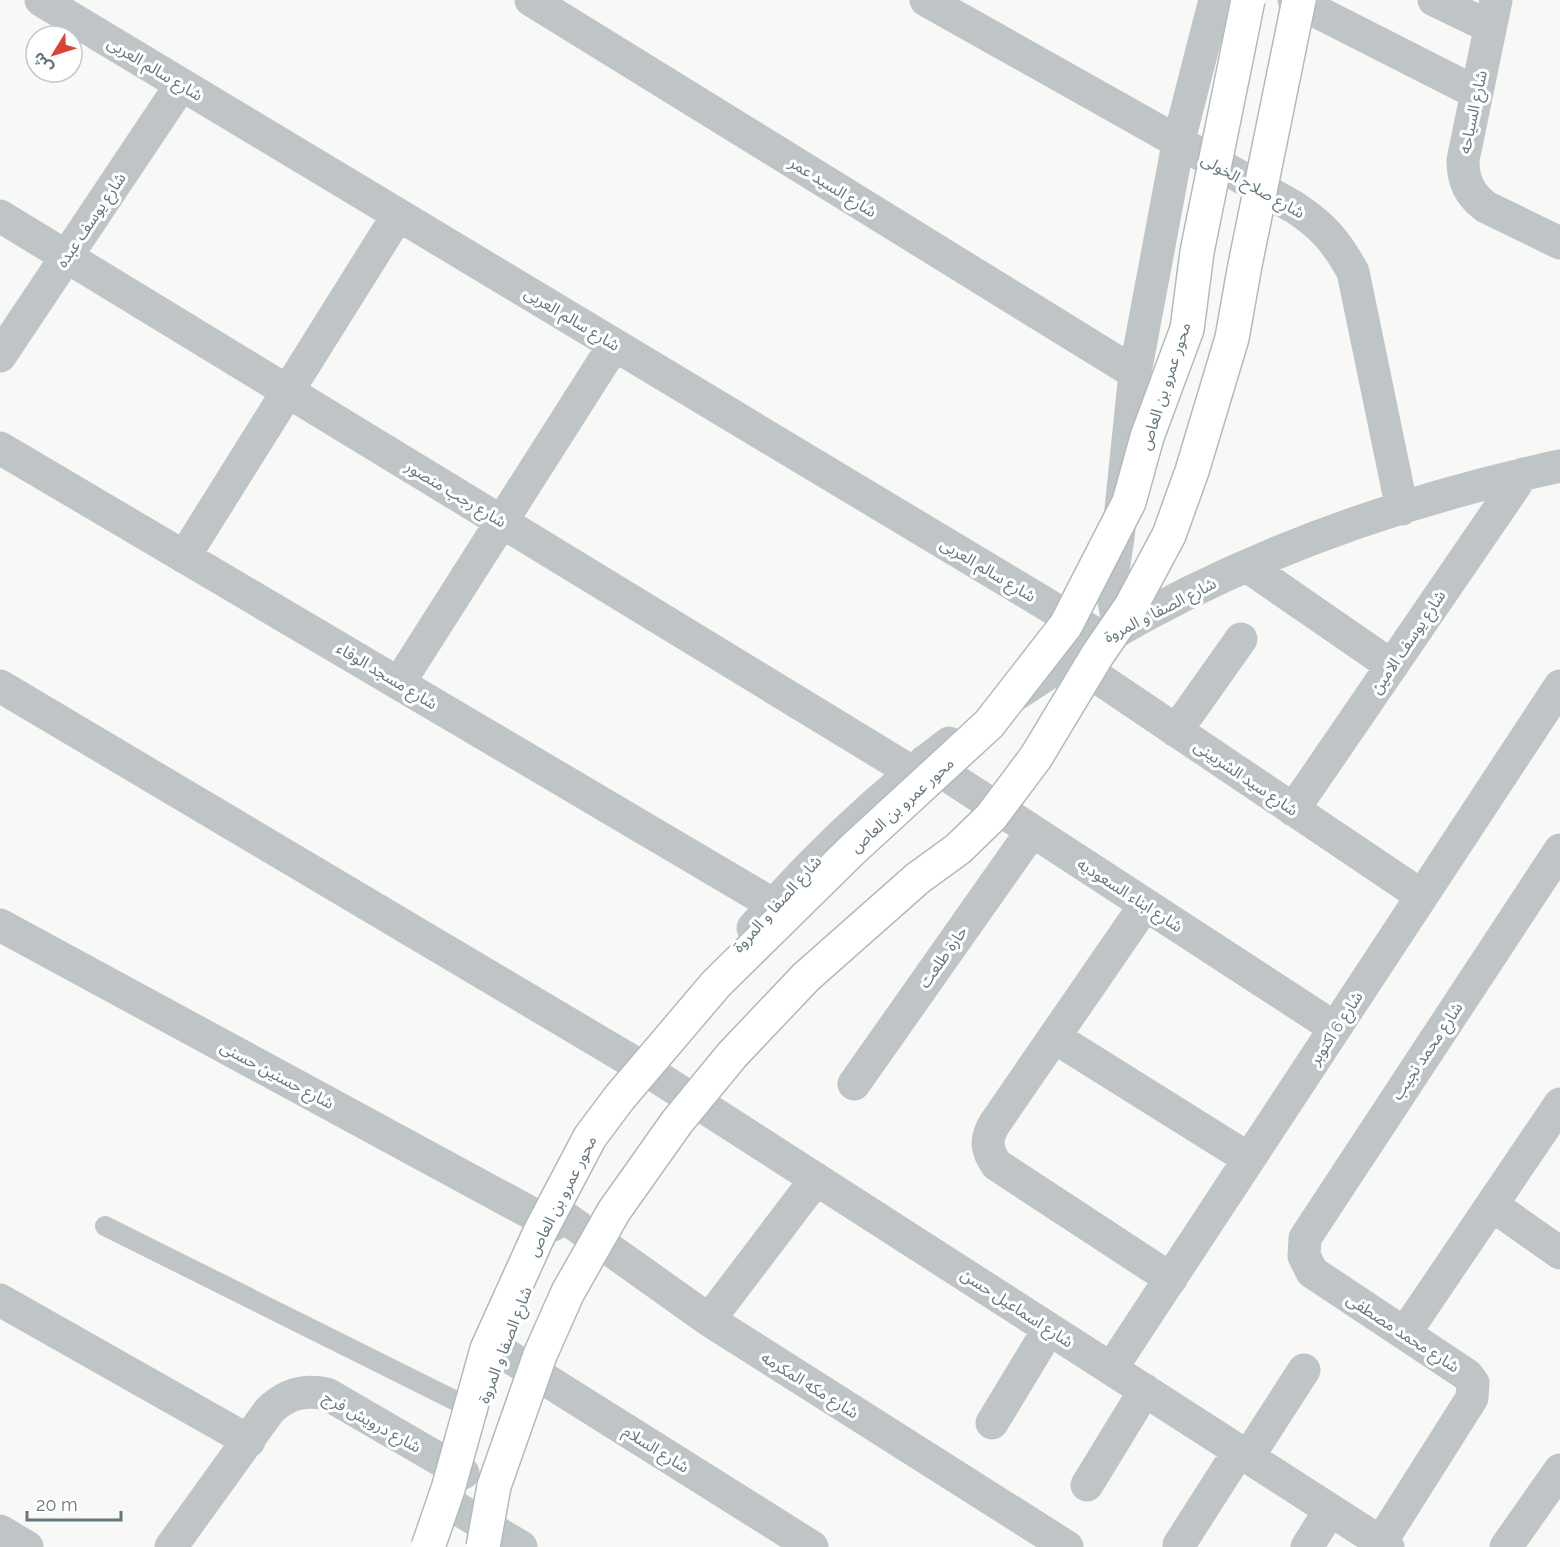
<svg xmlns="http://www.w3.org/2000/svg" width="1560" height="1547" viewBox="0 0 1560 1547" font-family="Raleway,'Noto Sans Arabic',sans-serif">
<rect width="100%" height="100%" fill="#f8f8f6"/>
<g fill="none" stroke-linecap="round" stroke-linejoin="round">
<path stroke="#bfc5c7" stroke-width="20" d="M105 1226 478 1412"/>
<path stroke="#bfc5c7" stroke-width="33" d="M41 0 1094 633
M531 0 1135 373
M926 0 1294 207C1323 226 1336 241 1353 272L1402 509
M1294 0 1477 93
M1434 0 1490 27
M1496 0 1463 160C1463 181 1469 194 1486 207L1560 243
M0 216 912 772
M0 356 181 85
M0 448 774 905
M184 557 398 215
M1247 566 1392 666
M1119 630 1111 584 1118 538 1135 373 1178 144 1215 0
M1070 659 1422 896
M399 683 614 345
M0 686 645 1069 1388 1547
M1012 697C1043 677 1073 656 1105 638 1244 556 1402 500 1560 466
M1176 731 1241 639
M925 761 1335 1028
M1293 810 1523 474
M1145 905 995 1123C985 1139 986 1150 997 1165L1171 1279
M0 925 553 1225
M753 928C812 860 877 798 949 743
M1054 1037 1249 1159
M854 1084 1032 831
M1492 1205 1560 1253
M560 1214 709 1320 1067 1547
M0 1300 249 1441
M709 1320 816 1179
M1405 1333 1560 1104
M500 1351 812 1547
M1111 1369 1560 686
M992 1423 1049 1329
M1248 1457 1304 1370
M1087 1485 1145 1390
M453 1506 521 1547
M0 1531 27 1547
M1381 1542 1472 1398 1473 1383 1467 1375 1312 1272 1304 1256 1305 1238 1560 850
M1179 1545 1239 1451
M171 1547 269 1411C286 1394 304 1389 327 1394L463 1473
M1307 1547 1330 1510
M1506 1547 1560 1470"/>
<defs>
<path id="primary-bridge" d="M428 1547 448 1489 487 1349 540 1232 590 1137 620 1097 716 984 851 851 989 724 1066 625 1129 502 1147 437 1187 329 1197 252 1248 0
M483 1547 494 1486 540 1355 568 1292 614 1211 677 1122 732 1055 806 977 918 878 958 849 991 817 1036 757 1098 654 1131 606 1169 535 1192 471 1232 338 1245 265 1299 0"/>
</defs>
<use href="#primary-bridge" stroke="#b3b9bc" stroke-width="36" stroke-linecap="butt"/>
<use href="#primary-bridge" stroke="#fff" stroke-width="33"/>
</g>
<g text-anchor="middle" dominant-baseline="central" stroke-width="6" stroke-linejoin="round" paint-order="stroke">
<g font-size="16" fill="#65787f" stroke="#fff">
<text transform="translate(155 69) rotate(31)">شارع سالم العربى</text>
<text transform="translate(1473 112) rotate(-78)">شارع السياحه</text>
<text transform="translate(1253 186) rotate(29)">شارع صلاح الخولى</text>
<text transform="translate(833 187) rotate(32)">شارع السيد عمر</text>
<text transform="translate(91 220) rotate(-56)">شارع يوسف عبده</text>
<text transform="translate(572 319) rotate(31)">شارع سالم العربى</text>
<text transform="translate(1165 386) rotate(-72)">محور عمرو بن العاص</text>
<text transform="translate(456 494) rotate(31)">شارع رجب منصور</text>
<text transform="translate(988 570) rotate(31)">شارع سالم العربى</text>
<text transform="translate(1160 610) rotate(-27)">شارع الصفا و المروة</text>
<text transform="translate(1408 642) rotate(-56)">شارع يوسف الامين</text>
<text transform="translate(387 676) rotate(31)">شارع مسجد الوفاء</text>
<text transform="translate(1246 778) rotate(34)">شارع سيد الشربينى</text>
<text transform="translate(902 805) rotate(-42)">محور عمرو بن العاص</text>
<text transform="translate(1130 895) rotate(33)">شارع ابناء السعوديه</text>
<text transform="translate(777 904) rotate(-48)">شارع الصفا و المروة</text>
<text transform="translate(943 957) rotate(-55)">حارة طلعت</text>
<text transform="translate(1336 1028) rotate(-57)">شارع 6 اكتوبر</text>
<text transform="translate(1427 1051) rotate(-56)">شارع محمد نجيب</text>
<text transform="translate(277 1075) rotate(28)">شارع حسنين حسنى</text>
<text transform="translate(562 1196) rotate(-63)">محور عمرو بن العاص</text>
<text transform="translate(1017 1308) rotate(33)">شارع اسماعيل حسن</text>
<text transform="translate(1403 1333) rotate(33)">شارع محمد مصطفى</text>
<text transform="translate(505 1345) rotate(-69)">شارع الصفا و المروة</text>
<text transform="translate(810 1385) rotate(32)">شارع مكه المكرمه</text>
<text transform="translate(372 1422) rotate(29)">شارع درويش فرج</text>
<text transform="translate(656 1449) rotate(32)">شارع السلام</text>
</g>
</g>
<g transform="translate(54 54) rotate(232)"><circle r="28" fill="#ffffff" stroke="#c1c9cc" stroke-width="1.5"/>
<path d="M0-4.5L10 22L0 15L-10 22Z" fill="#dc4332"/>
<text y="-9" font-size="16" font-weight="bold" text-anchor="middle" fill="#65787f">ش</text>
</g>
<path d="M27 1511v9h94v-9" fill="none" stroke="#65787f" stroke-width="3"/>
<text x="36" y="1511" font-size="18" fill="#65787f" stroke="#ffffff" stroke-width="4.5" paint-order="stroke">20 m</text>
</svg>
